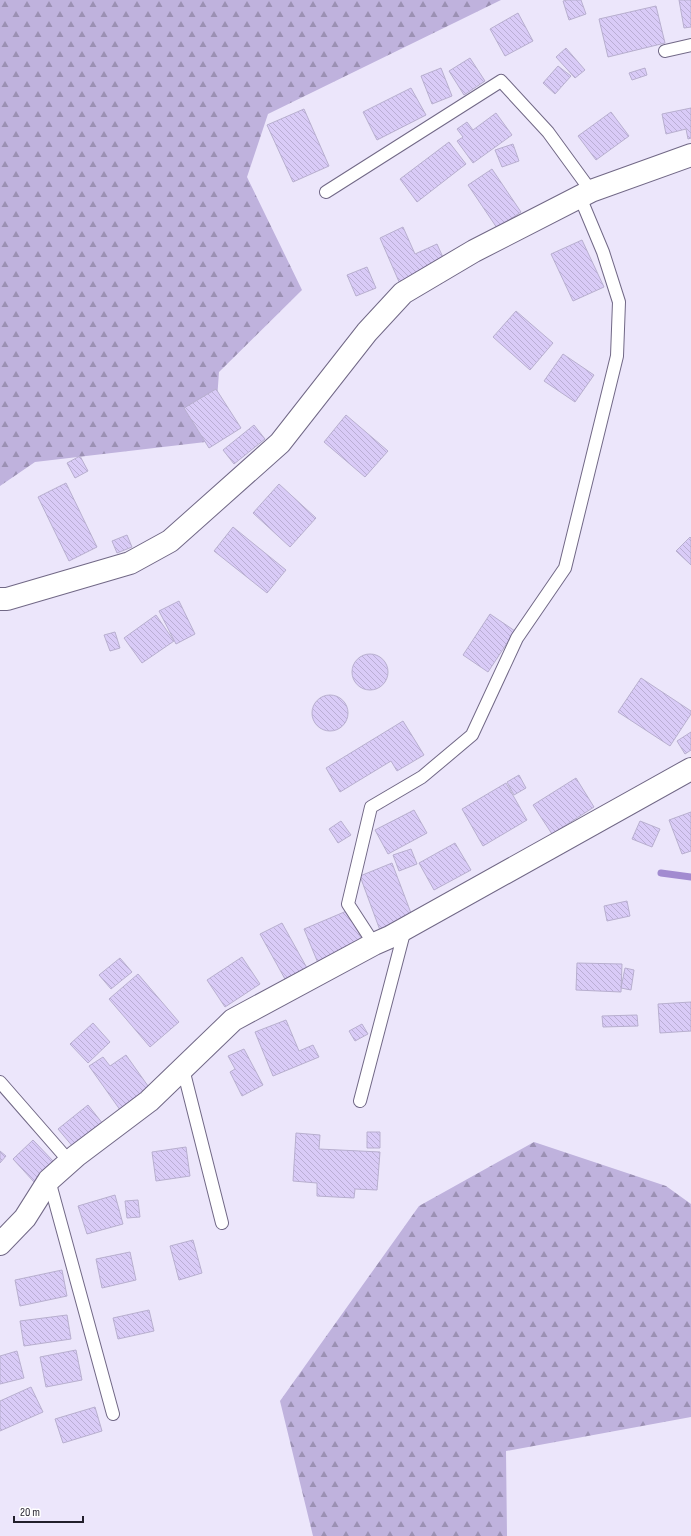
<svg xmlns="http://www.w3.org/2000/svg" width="691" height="1536" viewBox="0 0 691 1536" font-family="'Sofia Sans Condensed',sans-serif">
<defs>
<pattern id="forest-firs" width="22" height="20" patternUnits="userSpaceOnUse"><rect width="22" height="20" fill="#bfb2dd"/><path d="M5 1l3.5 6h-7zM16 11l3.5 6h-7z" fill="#9b90b3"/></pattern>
<pattern id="building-back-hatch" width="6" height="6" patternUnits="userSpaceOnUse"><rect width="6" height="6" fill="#d9cbf7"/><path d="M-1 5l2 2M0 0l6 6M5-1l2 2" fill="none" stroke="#baaed4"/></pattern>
</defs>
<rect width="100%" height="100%" fill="#ece6fb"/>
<path fill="url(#forest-firs)" d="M0 0H501L268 114 247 177 302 290 219 372 214 441 35 462 0 486Z
M534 1142 666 1186 691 1204V1417L506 1451 507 1536H313L280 1401 419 1206Z"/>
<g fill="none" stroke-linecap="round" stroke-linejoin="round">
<path stroke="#a28bd0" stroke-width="7" d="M661 873 691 877"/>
</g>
<path fill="url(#building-back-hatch)" stroke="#b8afcf" d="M567 0H581L586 14 569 20 563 1Z
M679 0H691V27L684 28Z
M656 6 665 43 608 57 599 19Z
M518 13 533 41 505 56 490 29Z
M566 48 585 70 575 78 556 57Z
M470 58 485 81 464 95 449 71Z
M558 66 571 76 555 94 543 83Z
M441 68 452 96 432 104 421 76Z
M645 68 647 75 632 80 629 73Z
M411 88 426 115 377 140 363 112Z
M691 108V138L688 139 686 129 666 134 662 114Z
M304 109 329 166 293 182 267 125Z
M611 112 629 136 596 160 578 136Z
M496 113 512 135 473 163 457 141 463 137 457 129 467 122 473 130Z
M449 142 466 164 417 202 400 179Z
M513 144 519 161 502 167 495 150Z
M492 169 521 212 497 228 468 185Z
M403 227 415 254 437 244 446 264 400 284 380 238Z
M582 240 604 287 573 301 551 254Z
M367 267 376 288 356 296 347 275Z
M516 311 553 343 530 370 493 337Z
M563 354 594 375 575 402 544 381Z
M216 389 241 428 209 448 184 408Z
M346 415 388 451 365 477 324 442Z
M254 425 265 439 234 464 223 450Z
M80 456 88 471 75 478 67 463Z
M66 483 97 547 69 561 38 497Z
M279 484 316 518 290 547 253 513Z
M233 527 286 570 267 593 214 551Z
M127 535 132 547 117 553 112 541Z
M690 537 691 538V565L676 551Z
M179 601 195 634 176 644 159 611Z
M490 614 515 631 488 672 463 655Z
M156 615 174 641 142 663 124 638Z
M115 632 120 648 110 651 104 635Z
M352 672a18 18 0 1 1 36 0a18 18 0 1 1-36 0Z
M641 678 691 711V714L670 746 618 712Z
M312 713a18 18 0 1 1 36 0a18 18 0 1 1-36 0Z
M403 721 424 755 397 771 391 761 340 792 326 768Z
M691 732V750L685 754 677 741Z
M519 775 526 788 514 795 507 782Z
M576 778 594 807 552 834 533 805Z
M506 783 527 820 483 846 462 809Z
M414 810 427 833 388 854 375 830Z
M691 812V851L682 854 669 820Z
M341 821 351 835 338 843 329 829Z
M640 821 660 829 652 847 632 839Z
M455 843 471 870 434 890 419 863Z
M411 849 417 864 399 871 393 855Z
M392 863 414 921 381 933 360 876Z
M627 901 630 916 607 921 604 906Z
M349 910 364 945 318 963 304 929Z
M282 923 307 968 285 979 260 934Z
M242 957 260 984 225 1007 207 980Z
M120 958 132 972 111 989 99 975Z
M577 963 622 964 621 992 576 990Z
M625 968 634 970 631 990 621 988Z
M138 974 179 1022 150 1047 109 999Z
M691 1002V1031L660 1033 658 1004Z
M637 1015 638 1026 603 1027 602 1016Z
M286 1020 299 1051 313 1045 319 1057 273 1076 255 1032Z
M93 1023 110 1042 88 1063 70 1044Z
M362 1024 368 1034 355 1041 349 1031Z
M244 1049 263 1085 242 1096 230 1072 235 1069 228 1056Z
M126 1055 153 1093 123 1114 89 1066 103 1057 110 1066Z
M88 1105 103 1124 74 1148 58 1129Z
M367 1132H380V1148H367Z
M296 1133 320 1135 319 1149 380 1152 377 1190 355 1189 354 1198 317 1196V1183L293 1181Z
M33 1140 54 1162 34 1182 13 1159Z
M186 1147 190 1176 156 1181 152 1152Z
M0 1151 6 1156 0 1163Z
M115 1195 123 1224 87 1234 78 1206Z
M138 1200 140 1217 127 1218 125 1201Z
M193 1240 202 1273 179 1280 170 1246Z
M130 1252 136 1280 102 1288 96 1259Z
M62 1270 67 1296 20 1306 15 1280Z
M149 1310 154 1331 118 1339 113 1318Z
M67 1315 71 1339 24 1346 20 1321Z
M76 1350 82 1380 46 1387 40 1357Z
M17 1351 24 1378 0 1384V1356Z
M31 1387 43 1412 0 1431V1401Z
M95 1407 102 1431 63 1443 55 1419Z"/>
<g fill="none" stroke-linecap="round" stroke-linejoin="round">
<defs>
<path id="lane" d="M665 51 691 45
M326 192 501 81 548 132 591 191
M374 944 348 904 371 807 422 777 472 735 517 638 565 568 617 356 619 302 603 252 580 197
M183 1069 222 1223
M0 1082 69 1161
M360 1101 405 929
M49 1180 113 1414"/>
<path id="street" d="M0 599H7L130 563 170 541 280 443 367 332 403 293 474 251 591 191 691 155
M0 1244 25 1218 49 1180 76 1156 149 1101 233 1020 374 944 390 937 691 769"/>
</defs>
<use href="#lane" stroke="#716886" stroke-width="14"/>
<use href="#street" stroke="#716886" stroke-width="24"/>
<use href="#lane" stroke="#fff" stroke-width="12"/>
<use href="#street" stroke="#fff" stroke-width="22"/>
</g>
<path d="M14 1516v6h69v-6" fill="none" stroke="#221f2b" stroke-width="2"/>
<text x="20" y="1516" font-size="12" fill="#221f2b" stroke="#ffffff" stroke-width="3" paint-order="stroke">20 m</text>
</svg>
